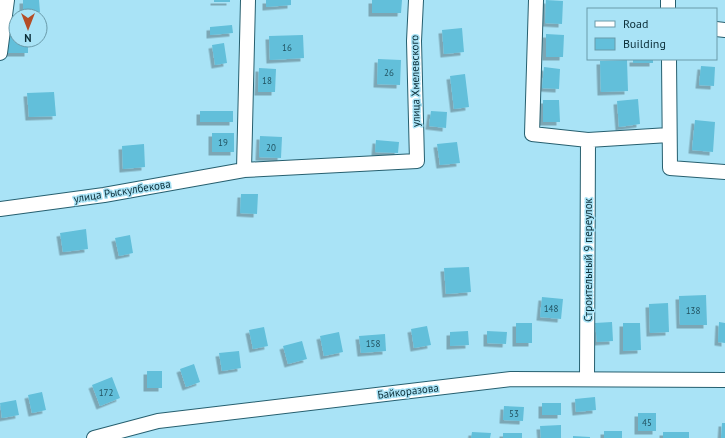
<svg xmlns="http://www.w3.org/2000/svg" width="725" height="438" viewBox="0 0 725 438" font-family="'PT Sans',sans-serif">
<defs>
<filter id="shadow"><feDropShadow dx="-3.5" dy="3.5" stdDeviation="0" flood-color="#0004"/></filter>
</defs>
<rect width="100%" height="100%" fill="#a9e3f6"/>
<path fill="#62bfda" filter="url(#shadow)" d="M23 0H39L40 12H23Z
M214 0H230V2H214Z
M266 0H291V5L266 7Z
M372 0H402L401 13H372Z
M546 0 563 1 562 24 545 23Z
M232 25 233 33 210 35V27Z
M462 28 464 52 444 54 442 30Z
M8 29H16V40H28V53H8Z
M546 34 564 35 563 57H546Z
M303 35 304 58 270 60 269 36Z
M224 43 227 63 215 65 212 45Z
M378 59 401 60 400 85 377 84Z
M633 59H653V63H633Z
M627 60 628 91 601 92 600 61Z
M701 66 715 67 714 86 699 85Z
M544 67 560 69 559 89 542 88Z
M259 68 276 69 275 92H258Z
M465 74 469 107 454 109 450 76Z
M54 92 56 116 29 117 27 93Z
M638 99 640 124 619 127 617 101Z
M543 100H559L560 122H543Z
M200 111H233V122H200Z
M431 111 447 112 446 128 429 126Z
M695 120 715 122 713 152 692 150Z
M212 133H234V152H212Z
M260 136 282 137 281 158 259 157Z
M376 140 399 142 398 153 375 152Z
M457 142 460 163 440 165 437 144Z
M144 144 145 167 123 169 122 146Z
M241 194H258L257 214 240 213Z
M86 229 88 249 63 252 60 233Z
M130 235 133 253 119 256 115 238Z
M469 267 471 292 446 294 444 268Z
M706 295 707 325H680L679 296Z
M542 297 563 299 561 319 540 317Z
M668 303 669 332 650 333 649 304Z
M612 322 613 341 597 342 595 323Z
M719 322 725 323V343L718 342Z
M516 323H532V343H516Z
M623 323H640L641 350 623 351Z
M427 326 431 345 414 348 411 329Z
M264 327 268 346 253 349 249 330Z
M468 331 469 345 450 346V332Z
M487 331 507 332 506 344 487 343Z
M339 332 343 352 324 356 320 336Z
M385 334 386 351 361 353 359 336Z
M302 341 307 359 288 364 283 346Z
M239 351 241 368 222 371 219 353Z
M194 364 200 382 186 387 180 369Z
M147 371H162V388H147Z
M112 377 120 398 100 406 92 385Z
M42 392 46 410 32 413 28 395Z
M595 397 596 410 576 412 575 399Z
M16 400 19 415 2 418 0 403Z
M542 403H561V415H542Z
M504 406 524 407 523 421 503 420Z
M638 413H656V431H638Z
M722 423H725V438H721Z
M561 425V438H541L540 426Z
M604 431H622V438H604Z
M472 432 491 433 490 438H471Z
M663 432H689V438H663Z
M503 433H522V438H503Z
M573 436 590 437V438H573Z"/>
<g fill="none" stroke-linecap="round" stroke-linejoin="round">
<defs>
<path id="minor" d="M536 0 532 134 588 140 587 379
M668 0V9
M716 29 725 30
M0 53 7 0
M669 59 670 168 725 172
M588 140 669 135
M244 170 248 0
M0 209 104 195 244 170 417 161 414 41 416 0
M94 438 158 421 511 379 725 380"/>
</defs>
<use href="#minor" stroke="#265f6f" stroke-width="16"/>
<use href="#minor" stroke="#fff" stroke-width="14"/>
</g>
<g text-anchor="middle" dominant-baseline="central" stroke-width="3" stroke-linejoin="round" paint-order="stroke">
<g font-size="9" fill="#215260">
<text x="287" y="47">16</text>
<text x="389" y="72">26</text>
<text x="267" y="80">18</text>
<text x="223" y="142">19</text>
<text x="271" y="147">20</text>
<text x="551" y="308">148</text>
<text x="693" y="310">138</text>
<text x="373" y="343">158</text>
<text x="106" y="392">172</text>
<text x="514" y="413">53</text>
<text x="647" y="422">45</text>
</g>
<g font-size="11" fill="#0b2e38" stroke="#a9e3f6">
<text transform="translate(415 81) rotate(-91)">улица Хмелевского</text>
<text transform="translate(122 191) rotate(-9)">улица Рыскулбекова</text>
<text transform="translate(588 260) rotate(-90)">Строительный 9 переулок</text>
<text transform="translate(408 391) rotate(-7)">Байкоразова</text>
</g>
</g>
<rect x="587" y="8" width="130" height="52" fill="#a9e3f6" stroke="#6a9baa"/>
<rect x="595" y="21" width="20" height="6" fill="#ffffff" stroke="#6a9baa"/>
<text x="623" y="28" font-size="12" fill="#0b2e38">Road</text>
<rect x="595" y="38" width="20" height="12" fill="#62bfda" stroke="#6a9baa"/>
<text x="623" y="48" font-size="12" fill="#0b2e38">Building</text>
<g transform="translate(28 28) rotate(180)"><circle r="19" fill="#a9e3f6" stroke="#6a9baa"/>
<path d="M0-3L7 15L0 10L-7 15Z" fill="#b44d27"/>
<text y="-6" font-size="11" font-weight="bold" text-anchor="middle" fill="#0b2e38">N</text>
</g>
</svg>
